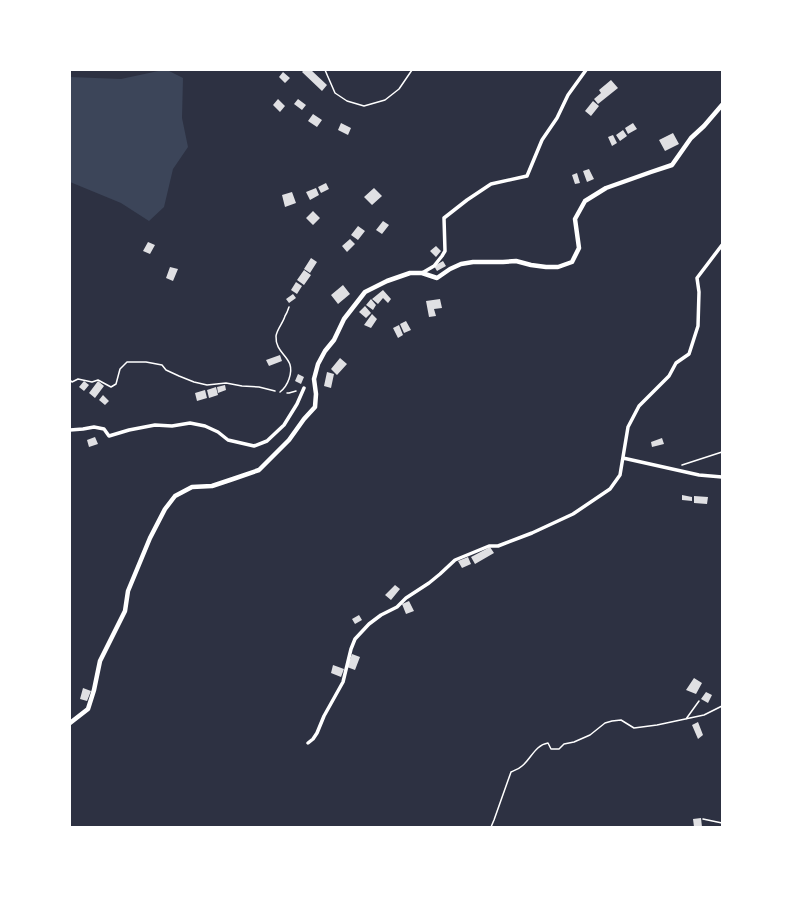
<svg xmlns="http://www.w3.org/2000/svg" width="792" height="897" viewBox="0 0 792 897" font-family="'Times New Roman',serif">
<rect width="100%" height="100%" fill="#2d3142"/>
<path fill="#3c4559" d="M163 70H167L183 78 182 118 188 147 173 169 164 207 149 221 121 203 70 182V77L121 79Z"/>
<path fill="#e0e0e3" d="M304 70H311L327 85 322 91 302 72Z
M283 72 290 78 285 83 279 77Z
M611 80 618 88 598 104 594 99 601 93 599 90Z
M278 99 285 106 280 112 273 105Z
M298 99 306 105 302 110 294 104Z
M593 101 599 106 591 116 585 111Z
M313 114 322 120 317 127 308 121Z
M341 123 351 128 348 135 338 130Z
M633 123 637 129 628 134 625 128Z
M623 130 627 136 620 141 616 135Z
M673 133 679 144 665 151 659 140Z
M613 135 617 143 612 146 608 137Z
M589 169 594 179 587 182 583 171Z
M577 173 580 183 575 184 572 175Z
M326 183 329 189 321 193 318 187Z
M316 188 319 195 310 200 306 192Z
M374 188 382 196 372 205 364 197Z
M292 192 296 203 285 207 282 195Z
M313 211 320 218 313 225 306 218Z
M383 221 389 225 382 234 376 230Z
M358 226 365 231 358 240 351 235Z
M350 239 355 244 347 252 342 246Z
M148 242 155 245 150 254 143 251Z
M436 246 441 251 436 257 430 251Z
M311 258 317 262 310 273 304 269Z
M443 261 446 266 437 271 434 266Z
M170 267 178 269 173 281 166 278Z
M304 270 311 275 304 285 297 280Z
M296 282 302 286 297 294 291 290Z
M343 285 350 294 338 304 331 295Z
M383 290 391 299 388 303 383 298 378 304 372 299Z
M293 294 296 298 289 303 286 299Z
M371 299 376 305 373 310 366 305Z
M440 299 442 308 434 309 436 316 429 317 426 301Z
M365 306 371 313 366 318 359 312Z
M372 314 377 319 371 328 364 325Z
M406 321 411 330 404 333 400 324Z
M399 325 403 335 398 338 393 328Z
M280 355 282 361 269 366 266 360Z
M340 358 347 364 337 375 331 369Z
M327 372 334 374 331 388 324 386Z
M298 374 304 377 301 384 295 381Z
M84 381 89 385 84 391 79 387Z
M98 381 104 386 95 398 89 393Z
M225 385 226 390 218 393 217 387Z
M216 387 218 395 209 398 207 390Z
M205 390 207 398 197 401 195 393Z
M103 395 109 401 105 405 99 400Z
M95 437 98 444 89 447 87 440Z
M662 438 664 444 652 447 651 442Z
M682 495 692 497V501L682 500Z
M694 496 708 497 707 504 694 503Z
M490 547 494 553 475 564 471 557Z
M468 557 471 564 462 568 458 561Z
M395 585 400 589 391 600 385 595Z
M409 601 414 611 406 614 402 604Z
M359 615 362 620 355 624 352 619Z
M352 654 360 657 355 670 347 667Z
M333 665 344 669 341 677 331 673Z
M694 678 702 683 696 694 686 690Z
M83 688 91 691 87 701 80 699Z
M706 692 712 695 708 703 701 699Z
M698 722 703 735 698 739 692 725Z
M701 818 702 827H694L693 819Z"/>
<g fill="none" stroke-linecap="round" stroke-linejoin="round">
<path stroke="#fff" stroke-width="1.5" d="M325 70 335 93 347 101 364 106 385 100 399 89 412 70
M70 380 72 382 78 379 92 382 98 380 111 387 116 384 120 369 127 362H146L162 365 166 370 179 376 194 382 207 385 226 383 242 386 259 387 275 391
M287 393H289L296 391
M682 465 722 452
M686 719 699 701
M703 819 722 823
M491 827 494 820 511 772C515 770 519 769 522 766 531 759 535 745 548 743L551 749H559L564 744 574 742 590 735 605 723 612 721 621 720 634 728 657 725 704 715 722 706"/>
<path stroke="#fff" stroke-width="1.5" d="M280 392C285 388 287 385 289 379 297 356 275 356 276 336 277 329 283 323 285 316 287 313 288 310 289 307"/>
<path stroke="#fff" stroke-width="3.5" d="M422 273 434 266 442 256 445 251 444 218 467 200 491 184 527 176 542 140 557 118 568 95 586 70
M70 430 83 429 94 427 104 429 109 436 129 430 155 425 172 426 190 423 205 426 218 432 228 440 254 446 267 441 284 425 297 404 304 388
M623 458 699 475 722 477
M308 743 313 739 317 733 324 716 343 682 351 649 355 639 369 624 381 615 397 607 406 598 429 583 440 574 455 560 489 546H498L532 533 573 514 610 489 620 475 628 427 639 406 669 376 676 363 689 354 698 326 699 292 697 278 722 245"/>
<path stroke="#fff" stroke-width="4.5" d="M70 723 88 709 94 690 100 661 125 611 128 591 150 538 165 509 175 496 192 487 212 486 233 479 259 470 289 440 304 419 315 407 316 394 314 379 318 364 325 351 334 340 344 319 365 292 387 281 410 273H422L437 278 450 269 461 264 473 262H503L516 261 531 265 546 267H558L572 262 579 248 575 219 585 201 606 188 651 172 672 165 691 138 704 126 722 105"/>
</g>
<rect width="792" height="897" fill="none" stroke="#ffffff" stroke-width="142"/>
</svg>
